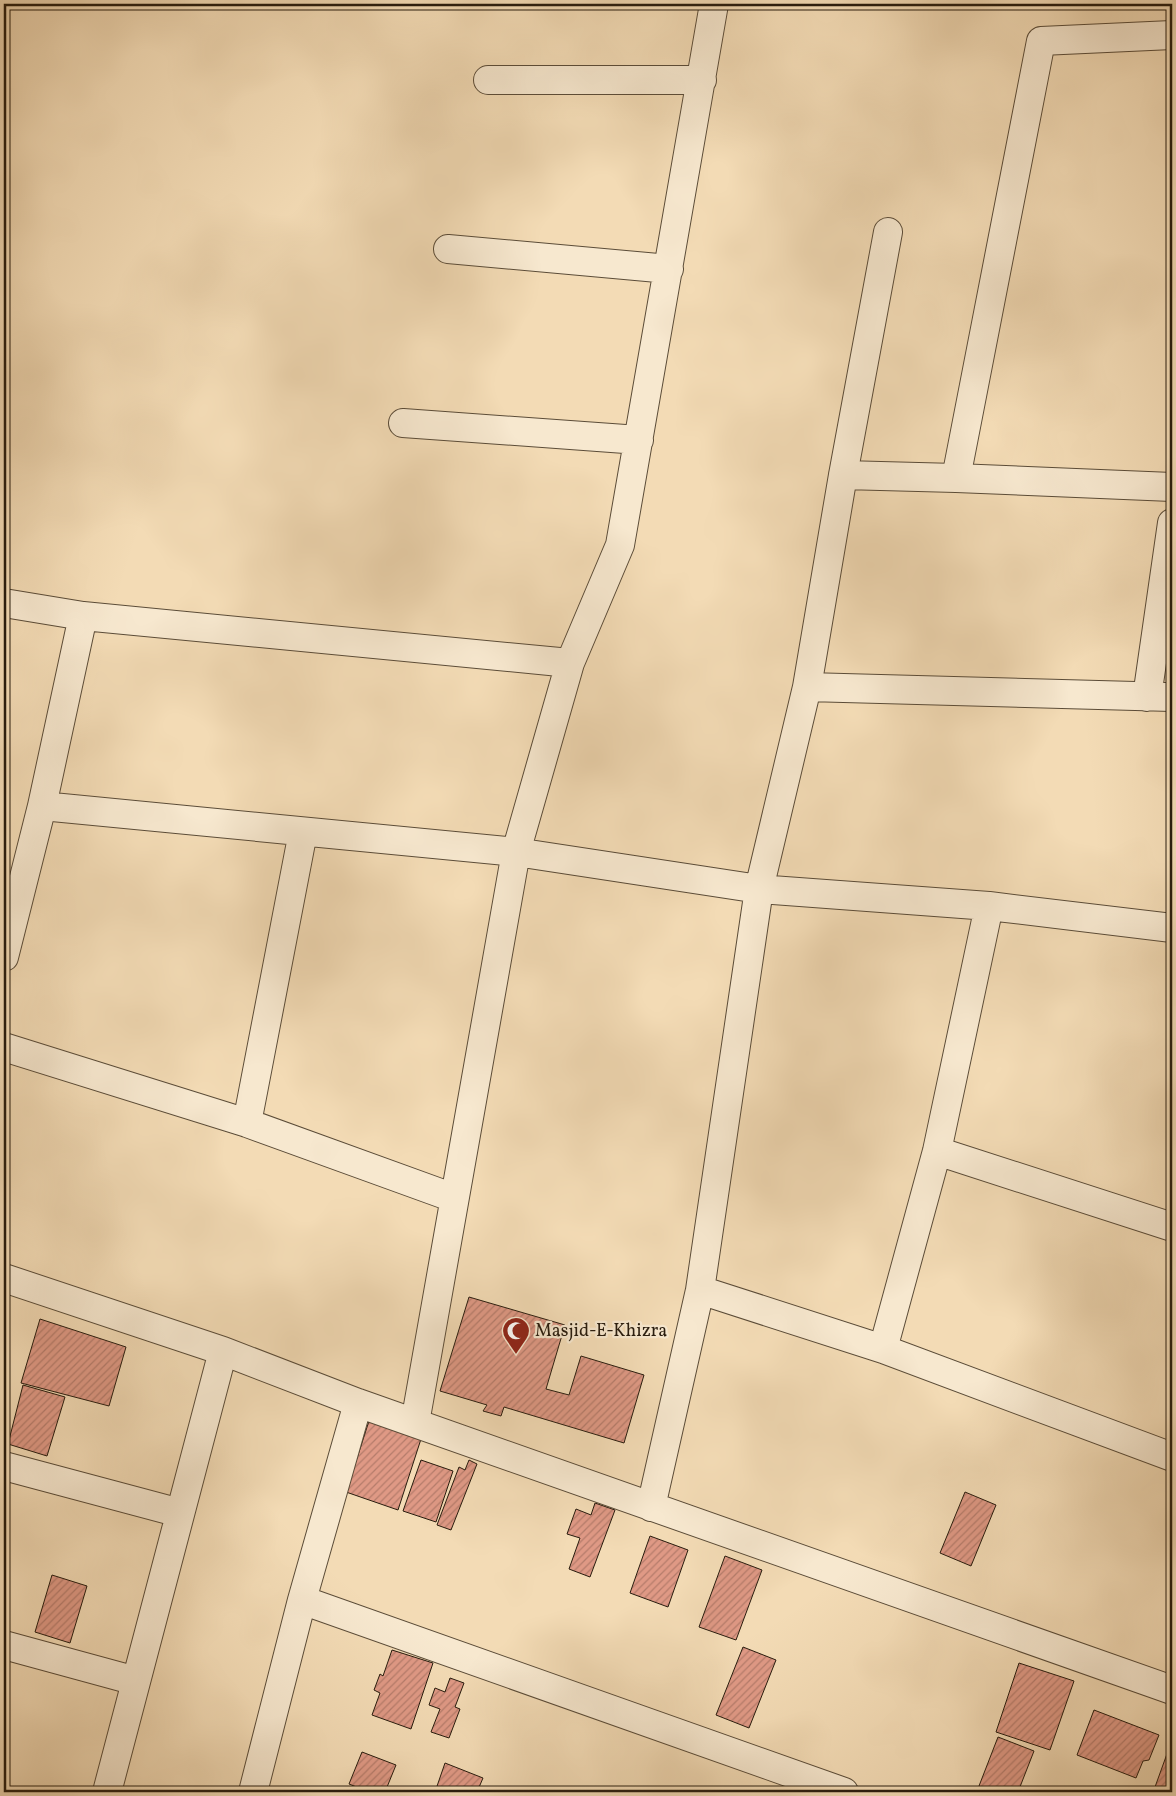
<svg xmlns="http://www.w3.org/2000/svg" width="1176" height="1796" viewBox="0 0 1176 1796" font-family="Vollkorn,serif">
<defs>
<pattern id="building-hatch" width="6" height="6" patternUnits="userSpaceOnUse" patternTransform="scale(1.25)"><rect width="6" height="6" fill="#df9985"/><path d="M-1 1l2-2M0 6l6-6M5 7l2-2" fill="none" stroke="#b57c6b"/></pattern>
</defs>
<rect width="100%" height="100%" fill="#f3dbb5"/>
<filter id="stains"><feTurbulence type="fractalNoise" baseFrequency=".004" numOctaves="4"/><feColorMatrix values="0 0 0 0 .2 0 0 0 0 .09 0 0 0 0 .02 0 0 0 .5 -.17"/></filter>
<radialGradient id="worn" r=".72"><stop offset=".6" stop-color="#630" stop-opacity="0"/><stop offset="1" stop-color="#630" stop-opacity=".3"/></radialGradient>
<path fill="url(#building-hatch)" stroke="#281c0e" d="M469 1297 565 1325 546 1389 569 1395 581 1356 644 1375 624 1443 504 1407 501 1416 483 1411 487 1405 440 1391Z
M40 1319 126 1347 109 1406 21 1383Z
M23 1385 65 1397 47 1456 8 1444Z
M369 1421 421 1439 398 1510 346 1492Z
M421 1460 453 1471 436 1522 403 1511Z
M469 1460 477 1464 451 1530 437 1525 459 1467 465 1470Z
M965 1492 996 1505 971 1566 940 1553Z
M595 1503 615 1510 590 1577 569 1569 580 1538 567 1534 576 1509 591 1515Z
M650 1536 688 1550 668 1607 630 1593Z
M725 1556 762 1570 736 1640 699 1627Z
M52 1575 87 1586 70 1643 35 1632Z
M743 1647 776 1660 749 1728 716 1715Z
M392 1650 433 1663 411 1729 372 1715 380 1693 374 1690 380 1674 383 1676Z
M1019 1663 1074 1681 1050 1750 996 1732Z
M450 1678 464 1683 455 1707 460 1709 449 1738 431 1732 440 1709 429 1705 435 1688 445 1692Z
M1094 1710 1159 1735 1149 1760 1143 1761 1136 1778 1077 1755Z
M998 1737 1034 1751 1018 1792H992L979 1786Z
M1172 1740V1792H1171L1155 1787Z
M362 1752 396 1765 385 1792H363L364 1790 349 1784Z
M445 1763 483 1778 477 1792H435Z"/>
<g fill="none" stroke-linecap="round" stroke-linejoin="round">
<defs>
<path id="minor" d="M488 80H702
M448 249 669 269
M403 423 639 440
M843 475 956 478 1172 487
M956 478 1041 41 1172 35
M4 603 83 616 570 663
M807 687 1172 697
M1147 697 1172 523
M42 806 516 852 759 889 989 906 1172 928
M4 957 42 806 83 616
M4 1047 247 1123 454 1198
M247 1123 303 832
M937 1151 1172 1227
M4 1278 223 1351 358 1403 1172 1690
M700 1290 883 1349 1172 1457
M883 1349 937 1151 989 906
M415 1423 516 852 570 663 620 545 714 4
M4 1466 180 1513
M651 1507 700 1290 759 889 807 687 843 475 888 232
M302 1600 844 1792
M4 1645 136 1681
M107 1792 223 1351
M253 1792 302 1600 358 1403"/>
</defs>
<use href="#minor" stroke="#5b4c38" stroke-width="30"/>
<use href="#minor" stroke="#f7e8cf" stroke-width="28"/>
</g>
<defs>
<symbol id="mosque-pin" viewBox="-11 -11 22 30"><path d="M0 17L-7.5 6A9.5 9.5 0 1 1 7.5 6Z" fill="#8f2418" stroke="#f7e8cf"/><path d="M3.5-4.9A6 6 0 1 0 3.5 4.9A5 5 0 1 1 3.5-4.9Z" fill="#fff"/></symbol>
</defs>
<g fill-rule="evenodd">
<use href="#mosque-pin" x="500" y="1315" width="32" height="43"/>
</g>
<g text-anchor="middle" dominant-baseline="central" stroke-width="4.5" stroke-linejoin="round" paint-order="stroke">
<g font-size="18" fill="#281c0e" stroke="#f7e8cf" text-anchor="start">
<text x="535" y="1331">Masjid-E-Khizra</text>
</g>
</g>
<rect width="1176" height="1796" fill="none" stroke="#f3dbb5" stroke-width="20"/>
<rect x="5" y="5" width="1166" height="1786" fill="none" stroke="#281c0e" stroke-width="2.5"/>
<rect x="10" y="10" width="1156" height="1776" fill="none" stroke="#281c0e"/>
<rect width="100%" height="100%" filter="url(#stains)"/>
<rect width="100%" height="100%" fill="url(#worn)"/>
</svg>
